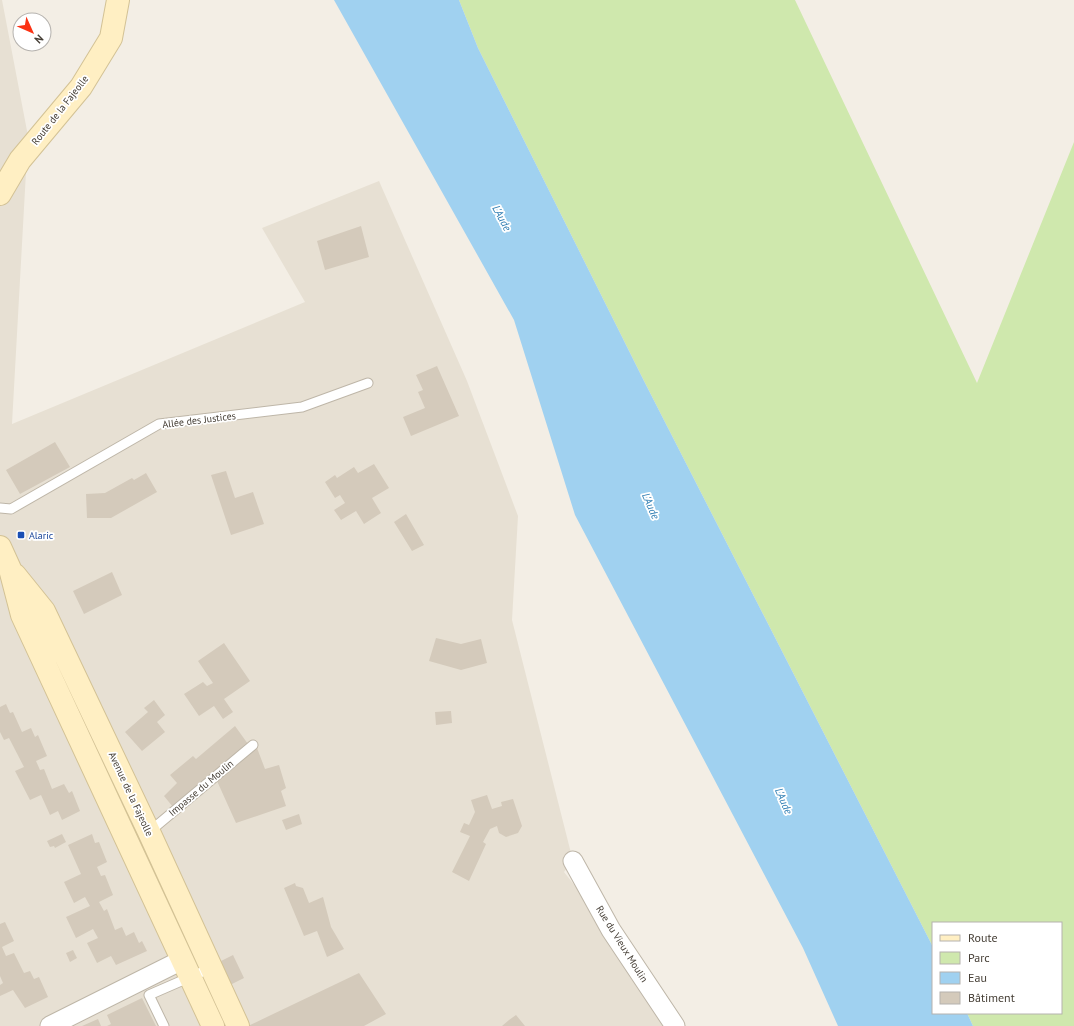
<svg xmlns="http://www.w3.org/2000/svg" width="1074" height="1026" viewBox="0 0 1074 1026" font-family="'PT Sans',sans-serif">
<rect width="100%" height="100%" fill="#f3eee5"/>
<path fill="#e7e0d3" d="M0 0H2L28 136 12 424 305 302 262 228 379 181 467 381 518 516 512 620 573 861 564 872 686 1026H0Z"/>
<path fill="#cfe8ad" d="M459 0H795L977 383 1074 142V1026H973L967 1013H1061V923H933V947L644 381 478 48Z"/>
<path fill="#a0d1f0" d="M334 0H459L478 48 644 381 933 947V1013H967L973 1026H838L803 948 575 515 514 320Z"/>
<path fill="#d4cabb" d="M361 226 369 257 325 270 317 241Z
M437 366 459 416 411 436 403 417 425 408 418 392 423 390 416 375Z
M55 442 70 467 20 494 6 470Z
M374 464 389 488 372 498 381 513 364 524 356 511 341 520 334 510 345 503 340 495 335 498 325 482 335 475 337 478 354 467 358 473Z
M226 471 235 498 253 492 264 524 231 535 211 475Z
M146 473 157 492 111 518H87L86 494 105 493 132 478 134 480Z
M406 514 424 545 412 551 394 522Z
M112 572 122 595 84 614 73 591Z
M436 638 461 644 481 639 487 663 461 670 429 661Z
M224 643 250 681 224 699 233 712 223 719 214 706 199 716 184 694 203 682 207 686 213 683 198 661Z
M154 700 165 715 157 722 165 732 142 751 125 732 148 712 144 708Z
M6 704 10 713 13 712 22 732 31 728 35 737 38 735 47 756 36 761 40 770 44 769 52 789 64 784 69 793 72 791 80 811 62 820 58 811 50 815 41 795 30 800 15 771 24 767 9 738 4 740 0 732V707Z
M451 711 452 723 436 725 435 712Z
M235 726 248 744 173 807 164 796 177 783 170 775 193 756 196 759Z
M257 748 265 769 279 765 286 788 281 791 286 806 236 823 217 781Z
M487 795 492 809 502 806 501 802 513 799 522 826 518 833 506 837 499 833 497 826 490 829 483 842 486 844 469 881 452 872 470 836 460 832 464 823 469 825 475 812 471 800Z
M299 814 302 824 286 830 282 820Z
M62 834 66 842 55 848 54 846 50 847 47 841Z
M92 834 95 843 99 842 107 862 97 867 101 876 105 875 113 895 99 902 104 911 107 909 115 930 122 927 126 936 134 932 139 943 142 941 147 951 116 965 111 956 97 963 87 943 98 938 93 929 76 938 66 917 90 906 85 897 74 903 64 882 81 874 68 845Z
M295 883 296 886 303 888 309 903 323 897 331 927 344 949 327 957 317 931 304 936 284 888Z
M5 922 14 941 2 947 6 956 14 953 24 973 30 971 34 979 39 977 48 997 25 1008 13 990 0 996V985L3 983 0 976V924Z
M73 950 77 958 70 962 66 953Z
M233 955 244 978 230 985 219 962Z
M359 973 386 1014 364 1026H248Z
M142 998 156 1026H107L111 1024 107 1015Z
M516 1015 525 1026H502L509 1020Z
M98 1019 101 1026H82Z"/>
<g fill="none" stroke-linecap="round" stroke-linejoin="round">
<defs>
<path id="lane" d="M0 508 11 509 159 424 302 407 368 383
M149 832 253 745
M164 1026 149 995 211 968"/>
<path id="street" d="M573 861 611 930 675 1026
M50 1026 182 960"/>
<path id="secondary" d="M0 194 20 160 81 87 111 38 118 0
M0 547 10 569 22 615 213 1026
M15 575 44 611 149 832 238 1026"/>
</defs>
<use href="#lane" stroke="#beb6a8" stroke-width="11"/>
<use href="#street" stroke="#beb6a8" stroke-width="21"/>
<use href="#secondary" stroke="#d3c295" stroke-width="24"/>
<use href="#lane" stroke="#fff" stroke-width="9"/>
<use href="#street" stroke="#fff" stroke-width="19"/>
<use href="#secondary" stroke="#ffefc3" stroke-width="22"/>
</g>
<rect fill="#1a4fb4" stroke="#fff" stroke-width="1.5" x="17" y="531" width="8" height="8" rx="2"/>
<g text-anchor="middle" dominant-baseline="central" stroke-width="3.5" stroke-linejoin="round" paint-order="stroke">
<g font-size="10" fill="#453e35" stroke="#fff">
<text transform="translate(60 110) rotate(-52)">Route de la Fajeolle</text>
<text transform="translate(199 420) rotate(-7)">Allée des Justices</text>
<text transform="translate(201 788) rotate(-40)">Impasse du Moulin</text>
<text transform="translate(131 794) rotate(65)">Avenue de la Fajeolle</text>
<text transform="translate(622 944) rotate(58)">Rue du Vieux Moulin</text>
</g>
<g font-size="10" fill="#164399" stroke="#fff" text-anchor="start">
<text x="29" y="535">Alaric</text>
</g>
<g font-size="11" font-style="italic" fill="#2d7cb2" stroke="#fff">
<text transform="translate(502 218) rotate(62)">L'Aude</text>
<text transform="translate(651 506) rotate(66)">L'Aude</text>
<text transform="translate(784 801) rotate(66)">L'Aude</text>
</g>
</g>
<rect x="932" y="922" width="130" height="92" fill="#ffffff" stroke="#b5b2ae"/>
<rect x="940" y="935" width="20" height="6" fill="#ffefc3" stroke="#b5b2ae"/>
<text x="968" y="942" font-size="12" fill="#453e35">Route</text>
<rect x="940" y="952" width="20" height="12" fill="#cfe8ad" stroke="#b5b2ae"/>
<text x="968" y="962" font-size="12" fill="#453e35">Parc</text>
<rect x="940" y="972" width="20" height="12" fill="#a0d1f0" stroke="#b5b2ae"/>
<text x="968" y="982" font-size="12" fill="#453e35">Eau</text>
<rect x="940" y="992" width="20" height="12" fill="#d4cabb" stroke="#b5b2ae"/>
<text x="968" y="1002" font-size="12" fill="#453e35">Bâtiment</text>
<g transform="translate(32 32) rotate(135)"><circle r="19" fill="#ffffff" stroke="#b5b2ae"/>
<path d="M0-3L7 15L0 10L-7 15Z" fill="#fb3214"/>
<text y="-6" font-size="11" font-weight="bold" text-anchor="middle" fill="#453e35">N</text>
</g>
</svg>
